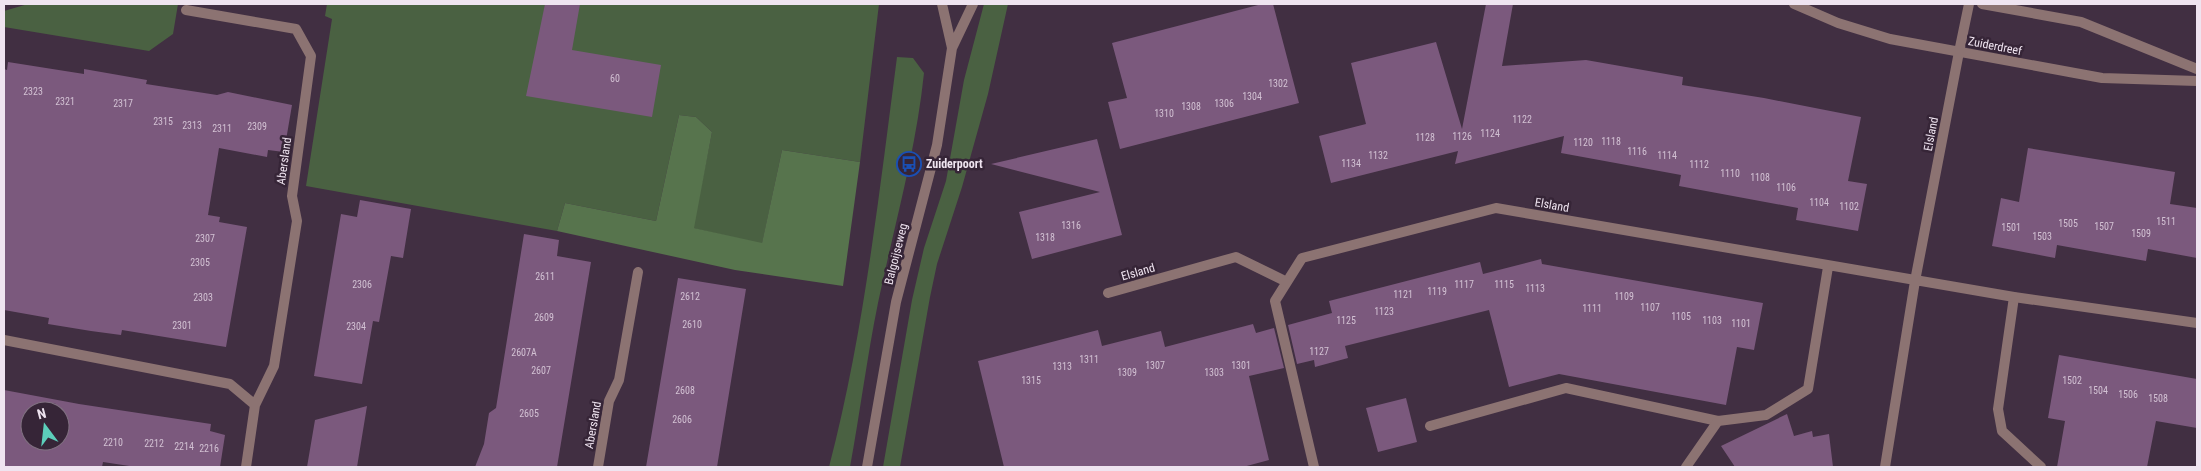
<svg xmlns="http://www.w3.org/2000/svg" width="2201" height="471" viewBox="0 0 2201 471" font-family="'Roboto Condensed',sans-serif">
<rect width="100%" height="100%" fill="#412f42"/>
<path fill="#4a6142" d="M28 4H178L173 34 149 51 4 27V11Z
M327 4H879L860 162 782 150 762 244 693 228 712 132 696 117 679 115 656 221 565 203 557 231 306 186 332 19 325 16Z
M984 4H1008L988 94 962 187 937 264 930 297 900 467H883L912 300 924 248 946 181 964 80Z
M897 57 913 58 924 73C916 151 894 226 878 303 867 357 860 413 850 467H829C864 333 879 194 897 57Z"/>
<path fill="#57744d" d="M679 115 696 117 712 132 694 228 762 243 782 150 860 162 843 286 735 270 557 231 565 203 656 221Z"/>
<path fill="#7b597d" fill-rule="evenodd" d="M545 4H580L572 50 661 65 652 117 526 96Z
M1262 4H1273L1299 103 1120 149 1108 102 1127 98 1112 43Z
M1486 4H1513L1502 66 1586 60 1683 77 1682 85 1764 98 1861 117 1848 181 1867 184 1858 231 1796 220 1798 208 1679 186 1681 175 1561 153 1564 136 1455 164 1458 151 1331 183 1319 136 1366 124 1351 63 1436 42 1462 129Z
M8 62 84 74V69L147 80 146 84 217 95 228 92 292 105 284 152 268 150 267 157 219 148 208 215 220 217 219 222 247 227 226 347 122 330 121 335 91 331 48 324 49 318 4 310V69L7 70Z
M1097 139 1122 235 1032 259 1019 212 1100 192 991 164Z
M2028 148 2175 172 2170 204 2197 208V258L2148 249 2146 261 2057 245 2055 258 1992 246 2001 198 2019 202Z
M360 200 411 209 403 258 391 256 379 322 373 321 362 384 314 376 341 214 357 217Z
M524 234 559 240 557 256 591 262 557 467H475L484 444 489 413 496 408Z
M1541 259 1542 264 1763 303 1754 350 1737 347 1726 405 1559 374 1509 387 1489 310 1345 346 1348 358 1315 367 1314 360 1297 364 1288 325 1332 313 1329 301 1480 262 1483 274Z
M678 278 746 289 717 467H646Z
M1253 324 1256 333 1274 328 1284 368 1249 376 1269 460 1243 467H1004L978 361 1098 330 1102 346 1161 331 1165 347Z
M2059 355 2197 379V428L2156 421 2147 467H2057L2065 421 2048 418Z
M4 390 79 404 211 424 210 431 225 435 220 467H136L103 462 102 467H4ZM30 411H60V441H30Z
M1406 398 1417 442 1378 452 1366 408Z
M367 406 357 467H307L315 420Z
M1787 414 1794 436 1812 431 1813 437 1829 434 1833 467H1735L1721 446Z"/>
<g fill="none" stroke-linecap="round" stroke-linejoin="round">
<path stroke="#8c7372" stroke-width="10" d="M2014 297 1998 409 2002 431 2041 467
M1430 426 1566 388 1718 421"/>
<path stroke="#8c7372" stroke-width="10" d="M186 10 296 29 311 56 292 196 297 221 274 366 255 405 246 467
M1108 293 1236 257 1287 282
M4 340 230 384 255 405
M598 467 609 401 619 380 638 272
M1314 467 1275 301 1302 258 1496 208 2014 297 2197 323
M1686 467 1718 421 1766 415 1808 389 1828 267
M1885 467 1915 281 1959 52"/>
<path stroke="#8c7372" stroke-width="10" d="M942 4 952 48
M1794 4 1838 23 1890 39 2102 78 2197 81
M1982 4 2081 22 2197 69
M1959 52 1969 4
M867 467 896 302 937 145 952 48 973 4"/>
</g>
<defs>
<symbol id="bus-ring" viewBox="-11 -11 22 22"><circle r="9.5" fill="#362537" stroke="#1a4fb4" stroke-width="1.5"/><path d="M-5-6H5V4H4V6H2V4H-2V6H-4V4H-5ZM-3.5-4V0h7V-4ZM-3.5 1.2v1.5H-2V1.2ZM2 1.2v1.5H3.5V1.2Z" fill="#1a4fb4"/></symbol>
</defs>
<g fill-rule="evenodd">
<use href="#bus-ring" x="895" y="150" width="28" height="28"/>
</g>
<g text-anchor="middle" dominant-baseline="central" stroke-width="5" stroke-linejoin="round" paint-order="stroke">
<g font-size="10" fill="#d2c1d3">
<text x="615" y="78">60</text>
<text x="1278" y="83">1302</text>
<text x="33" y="91">2323</text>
<text x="1252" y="96">1304</text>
<text x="65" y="101">2321</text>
<text x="123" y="103">2317</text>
<text x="1224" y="103">1306</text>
<text x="1191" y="106">1308</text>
<text x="1164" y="113">1310</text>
<text x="1522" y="119">1122</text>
<text x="163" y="121">2315</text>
<text x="192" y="125">2313</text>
<text x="257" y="126">2309</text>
<text x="222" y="128">2311</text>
<text x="1490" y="133">1124</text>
<text x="1462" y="136">1126</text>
<text x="1425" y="137">1128</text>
<text x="1611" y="141">1118</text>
<text x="1583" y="142">1120</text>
<text x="1637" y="151">1116</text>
<text x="1378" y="155">1132</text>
<text x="1667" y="155">1114</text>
<text x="1351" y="163">1134</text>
<text x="1699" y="164">1112</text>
<text x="1730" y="173">1110</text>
<text x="1760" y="177">1108</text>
<text x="1786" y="187">1106</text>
<text x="1819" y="202">1104</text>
<text x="1849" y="206">1102</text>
<text x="2166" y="221">1511</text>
<text x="2068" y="223">1505</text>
<text x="1071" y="225">1316</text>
<text x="2104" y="226">1507</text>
<text x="2011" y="227">1501</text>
<text x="2141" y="233">1509</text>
<text x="2042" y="236">1503</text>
<text x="1045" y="237">1318</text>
<text x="205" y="238">2307</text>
<text x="200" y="262">2305</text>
<text x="545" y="276">2611</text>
<text x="362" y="284">2306</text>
<text x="1464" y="284">1117</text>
<text x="1504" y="284">1115</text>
<text x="1535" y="288">1113</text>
<text x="1437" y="291">1119</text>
<text x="1403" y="294">1121</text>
<text x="690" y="296">2612</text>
<text x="1624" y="296">1109</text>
<text x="203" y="297">2303</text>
<text x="1650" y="307">1107</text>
<text x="1592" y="308">1111</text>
<text x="1384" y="311">1123</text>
<text x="1681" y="316">1105</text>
<text x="544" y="317">2609</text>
<text x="1346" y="320">1125</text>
<text x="1712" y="320">1103</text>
<text x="1741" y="323">1101</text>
<text x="692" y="324">2610</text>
<text x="182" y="325">2301</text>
<text x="356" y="326">2304</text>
<text x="1319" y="351">1127</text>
<text x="524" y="352">2607A</text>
<text x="1089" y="359">1311</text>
<text x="1155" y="365">1307</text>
<text x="1241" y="365">1301</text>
<text x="1062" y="366">1313</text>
<text x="541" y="370">2607</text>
<text x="1127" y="372">1309</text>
<text x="1214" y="372">1303</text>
<text x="1031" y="380">1315</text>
<text x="2072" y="380">1502</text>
<text x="685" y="390">2608</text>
<text x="2098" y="390">1504</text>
<text x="2128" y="394">1506</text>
<text x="2158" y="398">1508</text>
<text x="529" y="413">2605</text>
<text x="682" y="419">2606</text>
<text x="113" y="442">2210</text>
<text x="154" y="443">2212</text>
<text x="184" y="446">2214</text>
<text x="209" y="448">2216</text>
</g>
<g font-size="12" fill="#efe4f0" stroke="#362537">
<text transform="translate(1995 46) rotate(11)">Zuiderdreef</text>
<text transform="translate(1931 134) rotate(-79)">Elsland</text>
<text transform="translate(284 161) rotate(-82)">Abersland</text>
<text transform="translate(1552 205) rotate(10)">Elsland</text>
<text transform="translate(896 254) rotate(-76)">Balgoijseweg</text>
<text transform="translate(1138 272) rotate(-16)">Elsland</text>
<text transform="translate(593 425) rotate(-80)">Abersland</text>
</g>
<g font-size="12" font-weight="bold" fill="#efe4f0" stroke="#362537" text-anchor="start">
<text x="926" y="164">Zuiderpoort</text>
</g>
</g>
<rect width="2201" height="471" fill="none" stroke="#efe4f0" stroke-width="10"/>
<g transform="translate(45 426) rotate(345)"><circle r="24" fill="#362537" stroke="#807181"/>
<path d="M0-4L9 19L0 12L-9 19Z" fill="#5cceba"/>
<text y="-8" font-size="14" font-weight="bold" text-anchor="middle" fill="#efe4f0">N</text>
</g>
</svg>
